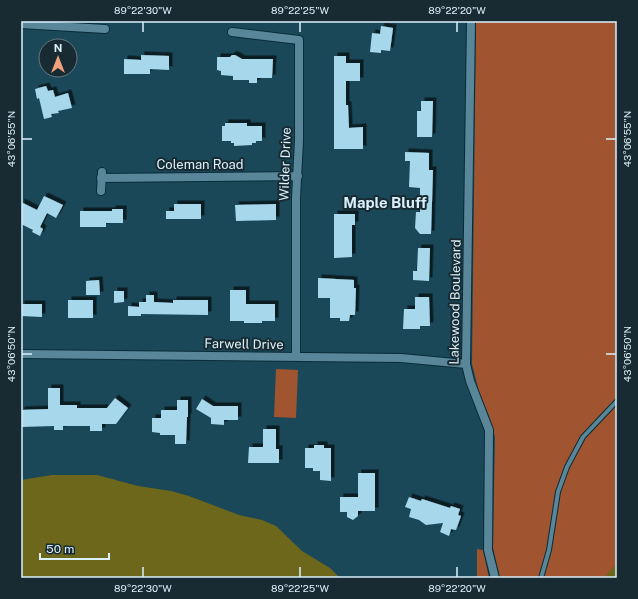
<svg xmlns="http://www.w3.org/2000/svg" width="638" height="599" viewBox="0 0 638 599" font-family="'Public Sans',sans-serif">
<defs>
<filter id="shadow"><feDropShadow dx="3.5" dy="-3.5" stdDeviation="0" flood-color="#0009"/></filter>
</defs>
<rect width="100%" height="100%" fill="#1a4858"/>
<path fill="#a0542f" d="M476 21H617V578H500L493 548 495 437 489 416 479 392 472 364Z
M276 369 298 370 296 418 274 417Z
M477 549 483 550 489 578H477Z"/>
<path fill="#6d671b" d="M52 475H97L138 486 171 491 189 496 239 515 262 520 276 526 302 551 330 568 340 578H21V480Z
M617 563V578H604Z"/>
<path fill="#a7d7eb" filter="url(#shadow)" d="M381 26 393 28 390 51 381 50V53L370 52 372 33 380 34Z
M141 55 169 56V70L150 69V74H124V59L141 60Z
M232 55H235L242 59H273L272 78H257V83H249V80H233V76L221 75V71L217 70V57H230Z
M334 56H346V63H360V81H346V105H348L349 128 363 127V149H334Z
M46 86 48 91 53 90 55 97 68 93 72 108 58 111 59 113 51 114 52 117 44 119 39 98 37 99 35 89Z
M421 101H433L432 137H417V111H421Z
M225 123H247V126H262V141H256V143H252V145L234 146V143H231V141H222V126H225Z
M405 152 429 153V170H433L431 234H420L415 228 416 212H420V188L409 187 410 161H405Z
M44 196 63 205 56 218 47 213 40 227 43 229 40 236 32 232 33 230 21 224V202L37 210Z
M174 204H201V219H166V211H174Z
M276 204V220L236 221 235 205Z
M112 209H123V223H106V227H80V211H112Z
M334 214H355V225H352V257L334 258Z
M418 248H430L429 281 413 280V271H417Z
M318 278 354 280V288H356L355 315H350L349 321H340V318H330V298H318Z
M99 280 100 295H86V281Z
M230 290H246V304H275V321H262V323H244V321H230Z
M114 291H124V302L114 303Z
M146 295H154V302L173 303V300H208V315L141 314V316H128V306L139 307V302H146Z
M415 297H429L430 326H420V329H403L404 309H415Z
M68 300H93V318H68Z
M21 304H42V317L21 316Z
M48 388H60V405H77V408H107L115 398 128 408 116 424H102V431H90V426H63V430H54V426L21 427V410L48 409Z
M202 399 213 406H238V420H224V425L211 424V418L196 409Z
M177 400H188V417H187L186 444H175V435H160V433L152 432V418H161V410H177Z
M263 429H276V449H279V463H248L249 447H263Z
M314 445H324V448H331V481L320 480V471H313V468H305V448H314Z
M358 473H375V511H358V516L353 520 347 517V512H340V497H358Z
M409 497 421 501 422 499 450 508 451 506 460 509 458 515 461 516 456 530 451 529 449 536 440 532 443 523 426 525 419 520 409 517 411 509 405 507Z"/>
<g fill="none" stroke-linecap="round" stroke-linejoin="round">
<defs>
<path id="service" d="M541 578 549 550 558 492 567 467 583 437 617 401"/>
<path id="minor" d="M471 21 466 364 470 381 489 430 488 550 495 578
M21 24 105 29
M232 32 299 40V140L296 198V357
M101 178 298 176
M101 191 102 172
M21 354 401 358 466 364"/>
</defs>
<use href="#service" stroke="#092c39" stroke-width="6"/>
<use href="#minor" stroke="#092c39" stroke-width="10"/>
<use href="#service" stroke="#598698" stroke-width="4"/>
<use href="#minor" stroke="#598698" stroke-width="8"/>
</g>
<path fill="none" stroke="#daf1fc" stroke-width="1.5" d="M143 22V32M300 22V32M457 22V32M22 139H32M606 139H616M22 354H32M606 354H616M143 567V577M300 567V577M457 567V577"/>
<g text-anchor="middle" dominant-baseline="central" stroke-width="4" stroke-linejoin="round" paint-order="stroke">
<g font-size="13" fill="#daf1fc" stroke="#182b33">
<text x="200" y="164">Coleman Road</text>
<text transform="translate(285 164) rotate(-88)">Wilder Drive</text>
<text transform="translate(455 302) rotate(-89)">Lakewood Boulevard</text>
<text transform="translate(244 344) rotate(1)">Farwell Drive</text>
</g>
<g font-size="15" font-weight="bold" fill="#daf1fc" stroke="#182b33">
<text x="385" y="202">Maple Bluff</text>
</g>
</g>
<rect width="638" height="599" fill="none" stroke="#182b33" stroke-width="44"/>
<g transform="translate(58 58)"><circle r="19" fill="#182b33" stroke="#667a83"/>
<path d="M0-3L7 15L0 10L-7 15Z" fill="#f1a17c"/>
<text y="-6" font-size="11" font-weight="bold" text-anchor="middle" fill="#daf1fc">N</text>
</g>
<path d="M40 553v6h69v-6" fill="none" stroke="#daf1fc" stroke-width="2"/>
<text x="46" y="553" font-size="12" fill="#daf1fc" stroke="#182b33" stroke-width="3" paint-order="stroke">50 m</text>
<rect x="22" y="22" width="594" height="555" fill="none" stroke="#daf1fc" stroke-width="1.5"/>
<g font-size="10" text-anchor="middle" fill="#daf1fc">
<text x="143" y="14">89°22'30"W</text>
<text x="300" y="14">89°22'25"W</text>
<text x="457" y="14">89°22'20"W</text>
<text transform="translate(11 139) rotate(-90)" y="4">43°06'55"N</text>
<text transform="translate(627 139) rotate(-90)" y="4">43°06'55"N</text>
<text transform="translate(11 354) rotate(-90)" y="4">43°06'50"N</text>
<text transform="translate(627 354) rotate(-90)" y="4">43°06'50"N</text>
<text x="143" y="592">89°22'30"W</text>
<text x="300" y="592">89°22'25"W</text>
<text x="457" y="592">89°22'20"W</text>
</g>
</svg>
